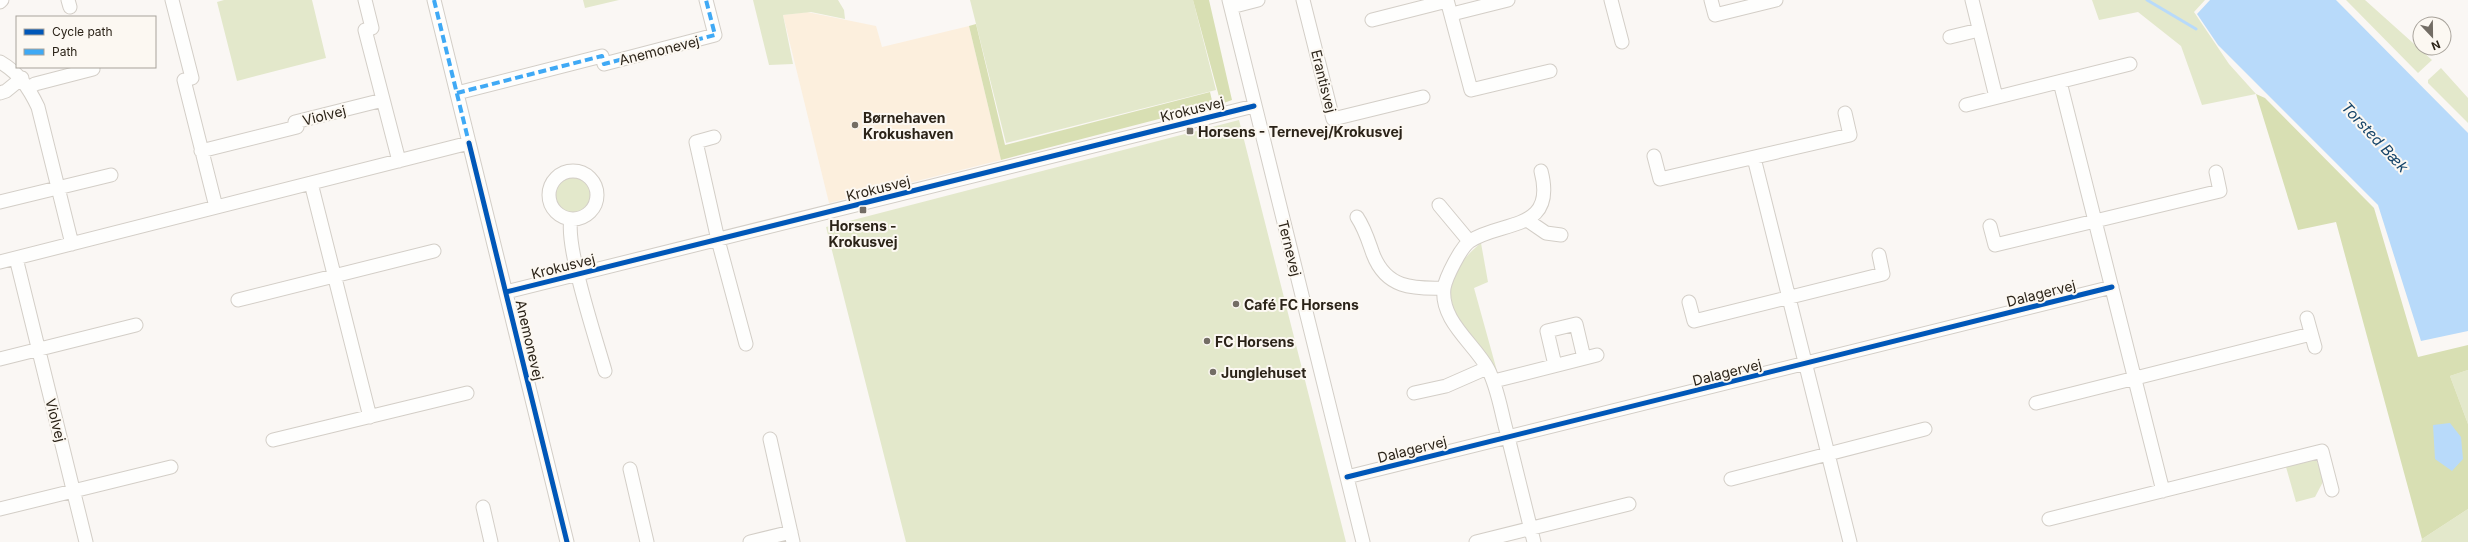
<svg xmlns="http://www.w3.org/2000/svg" width="2468" height="542" viewBox="0 0 2468 542" font-family="Inter,sans-serif">
<rect width="100%" height="100%" fill="#faf7f4"/>
<path fill="#fcefdd" d="M807 12 876 26 882 47 969 26 1001 160 829 203 783 15Z"/>
<path fill="#e3e8cb" d="M224 0H312L326 58 237 81 217 2Z
M583 0H619L585 8Z
M753 0H838L844 10 845 19 811 12 783 15 793 64 769 65Z
M970 0H1193L1216 90 1006 143Z
M2092 0H2205L2194 12 2229 64 2256 94 2202 105 2181 46 2138 12 2099 20Z
M2346 0H2365L2432 60 2418 73Z
M2441 68 2468 98V123L2428 83V80Z
M1239 120 1346 542H906L826 227Z
M553 195a20 20 0 1 1 40 0a20 20 0 1 1-40 0Z
M1481 243 1488 282 1474 288 1497 371C1463 326 1421 292 1481 243Z
M2468 370V424L2450 376Z
M2316 459 2324 480 2315 497 2296 502 2286 467Z
M2468 509V542H2421L2422 539Z"/>
<path fill="#d8dfb3" d="M1193 0H1209L1232 100 1221 104Z
M976 24 1005 145 1210 92 1213 105 1001 160 969 26Z
M2256 94 2265 98 2374 208 2418 357 2468 345V370L2450 376 2468 424V509L2422 539 2336 222 2298 230Z"/>
<path fill="#b8dafa" d="M2210 0H2336L2468 133V331L2421 341 2378 205 2218 45 2197 14Z
M2450 423 2461 437 2463 459 2452 471 2435 459 2433 425Z"/>
<g fill="none" stroke-linecap="round" stroke-linejoin="round">
<path stroke="#b8dafa" stroke-width="3" d="M2147 0 2196 29"/>
<defs>
<path id="minor" d="M68 0 70 7
M172 0 192 78 184 80 216 207
M365 0 372 28 365 30 399 161
M434 0 567 542
M1229 0 1363 542
M1303 0 1333 119 1423 97
M1447 0 1471 90 1550 71
M1611 0 1622 42
M1711 0 1715 15 1776 0
M1972 0 1996 97
M0 2 2 0
M1231 7 1258 0
M1452 14 1508 0
M1372 20 1447 1
M1950 37 1979 30
M0 62C19 73 29 88 38 107L72 244
M2060 82 2163 491
M29 88 35 84 93 69
M0 93 6 91 22 78
M457 93 602 56 604 64 715 35 706 0
M1966 105 2130 64
M714 137 696 142 718 240 746 344
M201 151 297 127 295 122 383 100
M1654 156 1660 179 1850 135 1845 113
M1754 158 1850 542
M549 195a24 24 0 1 1 48 0a24 24 0 1 1-48 0Z
M311 183 370 417
M0 202 111 175
M1439 205 1469 241
M1357 217C1365 229 1368 240 1373 254 1386 288 1412 289 1444 288
M571 219C565 246 596 339 605 371
M1527 220 1546 233 1561 235
M1990 226 1995 245 2220 191 2216 172
M16 258 86 542
M0 262 469 143
M506 292 1254 106
M238 300 434 251
M1689 302 1694 321 1883 274 1879 255
M2307 318 2315 347
M0 359 136 325
M1555 365 1547 331 1576 324 1584 358
M1494 381 1597 355
M1414 393 1446 386 1487 368
M2036 403 2311 334
M770 439 793 542
M273 440 467 393
M630 469 647 542
M1347 477 2112 287
M1731 479 1925 429
M483 507 491 542
M0 509 171 467
M2049 519 2322 451 2332 490
M750 542 791 532
M1476 542 1629 504
M1534 542C1525 506 1516 469 1507 433 1501 412 1498 388 1488 369 1475 344 1440 321 1444 288 1446 277 1461 247 1470 241 1502 220 1557 232 1541 171"/>
</defs>
<use href="#minor" stroke="#d3cec7" stroke-width="15"/>
<use href="#minor" stroke="#fefefd" stroke-width="13"/>
<path stroke="#3fa9f5" stroke-width="4" stroke-dasharray="8 4" stroke-linecap="butt" d="M434 0 469 143
M457 93 602 56 604 64 715 35 706 0"/>
<defs>
<path id="cycleway" d="M469 143 567 542
M506 292 1254 106
M1347 477 2112 287"/>
</defs>
<use href="#cycleway" stroke="#fcf8f2" stroke-width="8"/>
<use href="#cycleway" stroke="#0057b8" stroke-width="5"/>
</g>
<g fill="#736d65" stroke="#fcf8f2" stroke-width="1.5">
<circle cx="855" cy="125" r="4"/>
<rect x="1186" y="127" width="8" height="8" rx="2"/>
<rect x="859" y="206" width="8" height="8" rx="2"/>
<circle cx="1236" cy="304" r="4"/>
<circle cx="1207" cy="341" r="4"/>
<circle cx="1213" cy="372" r="4"/>
</g>
<g text-anchor="middle" dominant-baseline="central" stroke-width="4" stroke-linejoin="round" paint-order="stroke">
<g font-size="14" fill="#2b2318" stroke="#fcf8f2">
<text transform="translate(659 50) rotate(-14)">Anemonevej</text>
<text transform="translate(1324 81) rotate(76)">Erantisvej</text>
<text transform="translate(1192 109) rotate(-14)">Krokusvej</text>
<text transform="translate(324 115) rotate(-14)">Violvej</text>
<text transform="translate(878 188) rotate(-14)">Krokusvej</text>
<text transform="translate(1290 248) rotate(76)">Ternevej</text>
<text transform="translate(563 266) rotate(-14)">Krokusvej</text>
<text transform="translate(2041 293) rotate(-14)">Dalagervej</text>
<text transform="translate(530 340) rotate(77)">Anemonevej</text>
<text transform="translate(1727 372) rotate(-14)">Dalagervej</text>
<text transform="translate(56 420) rotate(76)">Violvej</text>
<text transform="translate(1412 449) rotate(-14)">Dalagervej</text>
</g>
<g font-size="14" font-weight="bold" fill="#2b2318" stroke="#fcf8f2" text-anchor="start">
<text x="863" y="117">Børnehaven<tspan x="863" dy="16">Krokushaven</tspan></text>
<text x="1198" y="131">Horsens - Ternevej/Krokusvej</text>
<text x="863" y="225" text-anchor="middle">Horsens -<tspan x="863" dy="16">Krokusvej</tspan></text>
<text x="1244" y="304">Café FC Horsens</text>
<text x="1215" y="341">FC Horsens</text>
<text x="1221" y="372">Junglehuset</text>
</g>
<g font-size="15" font-style="italic" fill="#16456a" stroke="#fcf8f2">
<text transform="translate(2375 137) rotate(47)">Torsted Bæk</text>
</g>
</g>
<rect x="16" y="16" width="140" height="52" fill="#fcf8f2" stroke="#a8a39b"/>
<rect x="24" y="29" width="20" height="6" fill="#0057b8" stroke="#a8a39b"/>
<text x="52" y="36" font-size="12" fill="#2b2318">Cycle path</text>
<rect x="24" y="49" width="20" height="6" fill="#3fa9f5" stroke="#a8a39b"/>
<text x="52" y="56" font-size="12" fill="#2b2318">Path</text>
<g transform="translate(2432 36) rotate(158)"><circle r="19" fill="#fcf8f2" stroke="#a8a39b"/>
<path d="M0-3L7 15L0 10L-7 15Z" fill="#736d65"/>
<text y="-6" font-size="11" font-weight="bold" text-anchor="middle" fill="#2b2318">N</text>
</g>
</svg>
